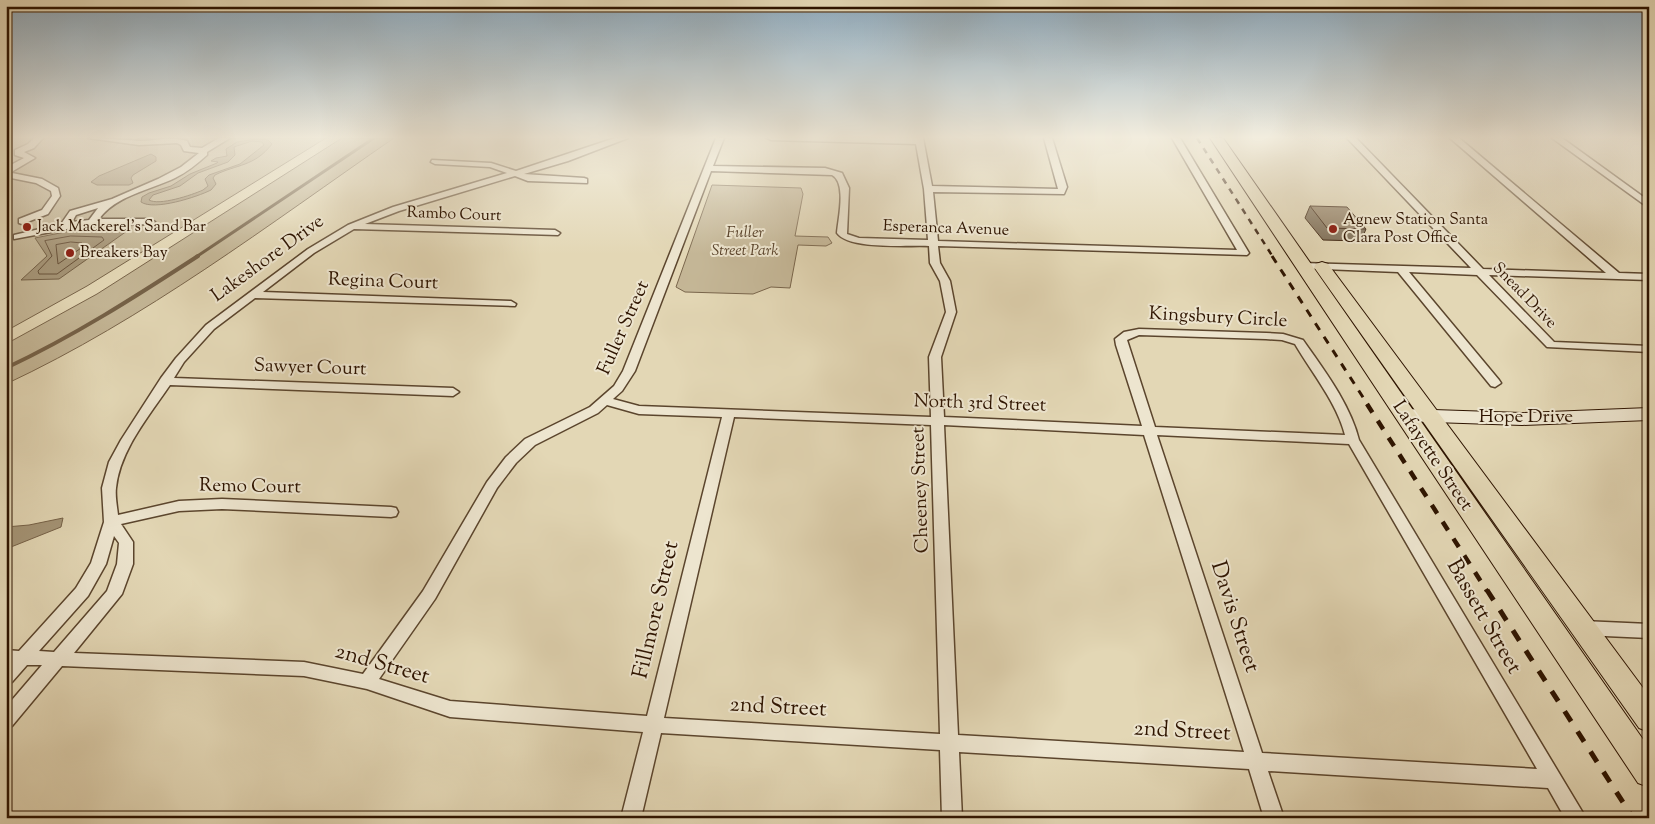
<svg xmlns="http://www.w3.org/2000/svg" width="1655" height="824" viewBox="0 0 1655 824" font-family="'Sorts Mill Goudy',serif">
<rect width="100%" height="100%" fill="#e3d7b5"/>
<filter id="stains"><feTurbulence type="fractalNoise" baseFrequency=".004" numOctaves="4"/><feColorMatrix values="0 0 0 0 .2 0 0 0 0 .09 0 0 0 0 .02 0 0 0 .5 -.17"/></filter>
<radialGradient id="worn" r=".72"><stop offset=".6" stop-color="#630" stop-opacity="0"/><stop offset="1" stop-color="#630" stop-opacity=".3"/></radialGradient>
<path fill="#c4b696" stroke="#79654b" d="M6 138H326L87 286 6 331Z
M342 138H394C268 225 145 319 6 384V344L97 294Z
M712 185 801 188 803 194 795 236 828 237 832 243 826 246 798 245 790 288 771 287 753 294 685 292 676 287Z"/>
<path fill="#a59577" stroke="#756147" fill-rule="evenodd" d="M256 139 268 140 272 144C254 167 237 164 215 175L213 178 216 184 211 190C197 197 154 211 141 202L142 197 149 193 171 186 190 174 217 163 218 162 211 161 216 158 227 156 226 149 237 142ZM252 141 262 142 264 145 240 164 209 175 205 179 208 186 203 190C192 195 159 206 149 200L153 195 180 186 198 173 228 162 235 155 234 147Z
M151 154 156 157V161L133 175 131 178 133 183 129 185H97L91 182 99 176Z
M70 231H127L59 279 21 280 47 256 35 238Z
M63 518 61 527 6 549V527L29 525Z"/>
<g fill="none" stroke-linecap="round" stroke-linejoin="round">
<path stroke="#6a543c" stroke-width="1" d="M71 236 102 237 104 240 57 274H39L38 271 52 256 45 241Z
M71 242 82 243 84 246 58 264 56 245Z"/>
<path stroke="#756147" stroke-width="3" d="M196 257 374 138"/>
<path stroke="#756147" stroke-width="4" d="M6 368C74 336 135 297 198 256"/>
<defs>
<path id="street" d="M34 138H43L34 148 24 152 35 158 13 171 12 173 42 179 58 188 60 196 48 214 22 224 19 223V219L42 210 52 196 51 191 36 183 6 177 7 167 24 158 15 155V150L28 144Z
M88 138C106 138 123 140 140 141 156 141 171 136 187 141L190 147 202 148 219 138H230L207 152V155C197 164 187 172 175 178 150 190 115 196 99 219H150L155 222 153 224 83 226 14 239V235L61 224 70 211 112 199 158 179 181 167 199 153 184 151 181 145 177 143 139 145ZM98 208 89 220 72 222 76 215Z
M615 138H628L568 161 524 174 584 178 587 179V183L528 181 515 176 399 211 365 224 555 230 560 233 558 235 354 229 314 253 263 292 511 301 516 304 515 306 255 298 214 329 184 362 174 378 453 388 459 392 453 396 170 385C149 416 120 450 116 488 115 496 117 506 118 515L179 501 222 499 391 507 396 508 398 512 396 516 391 517 222 509 179 511 121 524 133 542V564L122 594 74 653 304 662 363 674 423 591 487 482 506 457 525 439 590 407 614 386 623 371 716 138H724L713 166 825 168 842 173 849 188 847 234 859 238 928 240 924 189 916 144 771 140 767 138H923L932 186 1058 189 1044 138H1052L1067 187 1064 194 933 192 938 241 1237 250 1172 138H1180L1249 253 1247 255 938 246 940 263 950 281 956 312 941 357 944 417 1142 426 1116 345 1115 339 1124 332 1139 329 1266 333 1283 334 1303 340C1324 370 1350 404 1359 440L1586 818H1565L1548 788 1268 771 1284 818H1264L1249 769 959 752 962 818H942L940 750 661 733 641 818H621L643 732 450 717 367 689 304 676 62 666 12 726 6 728V707L42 665H27L12 682 6 684V650L19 651 76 588 91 563 104 522 102 488 109 462 121 440 161 378 176 358 206 325 308 249 348 225 393 207 507 173 490 167 435 164 431 162 432 160 491 163 516 171ZM711 171 832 175C847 183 838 219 837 233 849 250 908 245 929 246L930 263 940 281 946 312 929 357 931 417 639 406 613 399 622 391 635 371ZM1139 335 1266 339 1282 340 1295 344C1312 373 1337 403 1345 435L1155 427 1127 340ZM607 405 639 414 722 417 647 716 450 701 379 679 435 599 497 488 516 463 535 445 598 413ZM734 417 931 425 940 734 664 718ZM944 425 1144 435 1244 752 958 735ZM1157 435 1349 444 1537 769 1262 753ZM114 536 119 543 117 564 107 591 54 652 39 651 88 596 106 564Z
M1347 138H1356L1483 269 1606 273 1450 138H1459L1619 273 1649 274V280L1489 275 1554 342 1649 346V352L1547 347 1477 275 1409 272 1499 380 1501 383 1495 387 1491 386 1398 272 1298 268V264L1302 263 1471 268Z
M1552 138H1562L1649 201V208Z
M1583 621 1649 624V638L1583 635 1577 633 1575 628 1577 623Z"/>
<path id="secondary" d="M1649 408V420L1522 425 1404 421 1397 419 1395 415 1397 411 1404 409 1522 413Z"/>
<path id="primary" d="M1210 138H1223L1649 748V787L1638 783Z
M1322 262 1328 264 1649 696V732L1639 728 1314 267 1316 264Z"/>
</defs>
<use href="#street" stroke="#5b452d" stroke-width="3"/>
<use href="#secondary" stroke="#2e1400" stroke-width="2"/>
<use href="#primary" stroke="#2e1400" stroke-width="2"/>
<use href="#street" fill="#ede5cf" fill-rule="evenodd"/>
<use href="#secondary" fill="#ede5cf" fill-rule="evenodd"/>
<use href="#primary" fill="#e3d7b5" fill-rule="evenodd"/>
<path stroke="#2e1400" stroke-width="2.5" stroke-dasharray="6 6" stroke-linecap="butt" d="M1197 138 1273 257"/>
<path stroke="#2e1400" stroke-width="3" stroke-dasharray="8 8" stroke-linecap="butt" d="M1272 256 1368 405"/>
<path stroke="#2e1400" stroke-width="4.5" stroke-dasharray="10 10" stroke-linecap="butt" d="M1367 404 1487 591"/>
<path stroke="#2e1400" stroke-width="5" stroke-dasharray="12 12" stroke-linecap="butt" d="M1487 590 1633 818"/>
</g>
<path fill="#786851" stroke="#2e1400" d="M1310 206 1366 229 1361 241 1323 240 1305 218Z"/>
<path fill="#8c795e" stroke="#2e1400" d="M1310 206 1347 207 1366 229 1327 228Z"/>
<linearGradient id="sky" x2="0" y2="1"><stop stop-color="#8da8bb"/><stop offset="0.54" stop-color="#f2edde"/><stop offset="1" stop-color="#f2edde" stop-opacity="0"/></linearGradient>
<rect width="1655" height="254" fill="url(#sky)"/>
<g fill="#8f2418" stroke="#ede5cf" stroke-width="2">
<circle cx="27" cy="227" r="5"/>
<circle cx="1333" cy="229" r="5"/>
<circle cx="70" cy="253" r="5"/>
</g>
<g text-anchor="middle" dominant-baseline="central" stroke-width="4" stroke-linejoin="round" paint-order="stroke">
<g font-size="16" fill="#2e1400" stroke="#ede5cf">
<text transform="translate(454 215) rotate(2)">Rambo Court</text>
<text transform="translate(946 229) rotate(2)">Esperanca Avenue</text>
<text transform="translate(1524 296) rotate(46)">Snead Drive</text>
</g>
<g font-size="16" fill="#2e1400" stroke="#ede5cf" text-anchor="start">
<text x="1343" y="220">Agnew Station Santa<tspan x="1343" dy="18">Clara Post Office</tspan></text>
<text x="37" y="227">Jack Mackerel's Sand Bar</text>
<text x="80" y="253">Breakers Bay</text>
</g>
<g font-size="16" font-style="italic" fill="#5b452d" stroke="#ede5cf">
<text x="745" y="233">Fuller<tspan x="745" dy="18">Street Park</tspan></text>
</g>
<g font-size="19" fill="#2e1400" stroke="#ede5cf">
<text transform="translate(268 259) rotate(-36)">Lakeshore Drive</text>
<text transform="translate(383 282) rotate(2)">Regina Court</text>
<text transform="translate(1218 318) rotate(3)">Kingsbury Circle</text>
<text transform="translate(624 328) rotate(-66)">Fuller Street</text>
<text transform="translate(310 368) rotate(2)">Sawyer Court</text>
<text transform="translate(980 404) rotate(2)">North 3rd Street</text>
<text x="1526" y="417">Hope Drive</text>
<text transform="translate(1432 456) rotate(56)">Lafayette Street</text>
<text transform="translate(250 487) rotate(1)">Remo Court</text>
<text transform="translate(921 490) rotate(-92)">Cheeney Street</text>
</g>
<g font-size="22" fill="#2e1400" stroke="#ede5cf">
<text transform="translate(657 610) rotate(-77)">Fillmore Street</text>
<text transform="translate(1234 617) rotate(72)">Davis Street</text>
<text transform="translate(1483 617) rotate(60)">Bassett Street</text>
<text transform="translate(382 665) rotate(16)">2nd Street</text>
<text transform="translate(778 708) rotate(3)">2nd Street</text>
<text transform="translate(1182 732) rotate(3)">2nd Street</text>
</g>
</g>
<rect width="1655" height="824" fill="none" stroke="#e3d7b5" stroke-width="25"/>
<rect x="8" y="8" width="1640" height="809" fill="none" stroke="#2e1400" stroke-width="2.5"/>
<rect x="12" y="12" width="1630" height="799" fill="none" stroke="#2e1400"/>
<rect width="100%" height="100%" filter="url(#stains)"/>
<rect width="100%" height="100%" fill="url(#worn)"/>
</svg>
